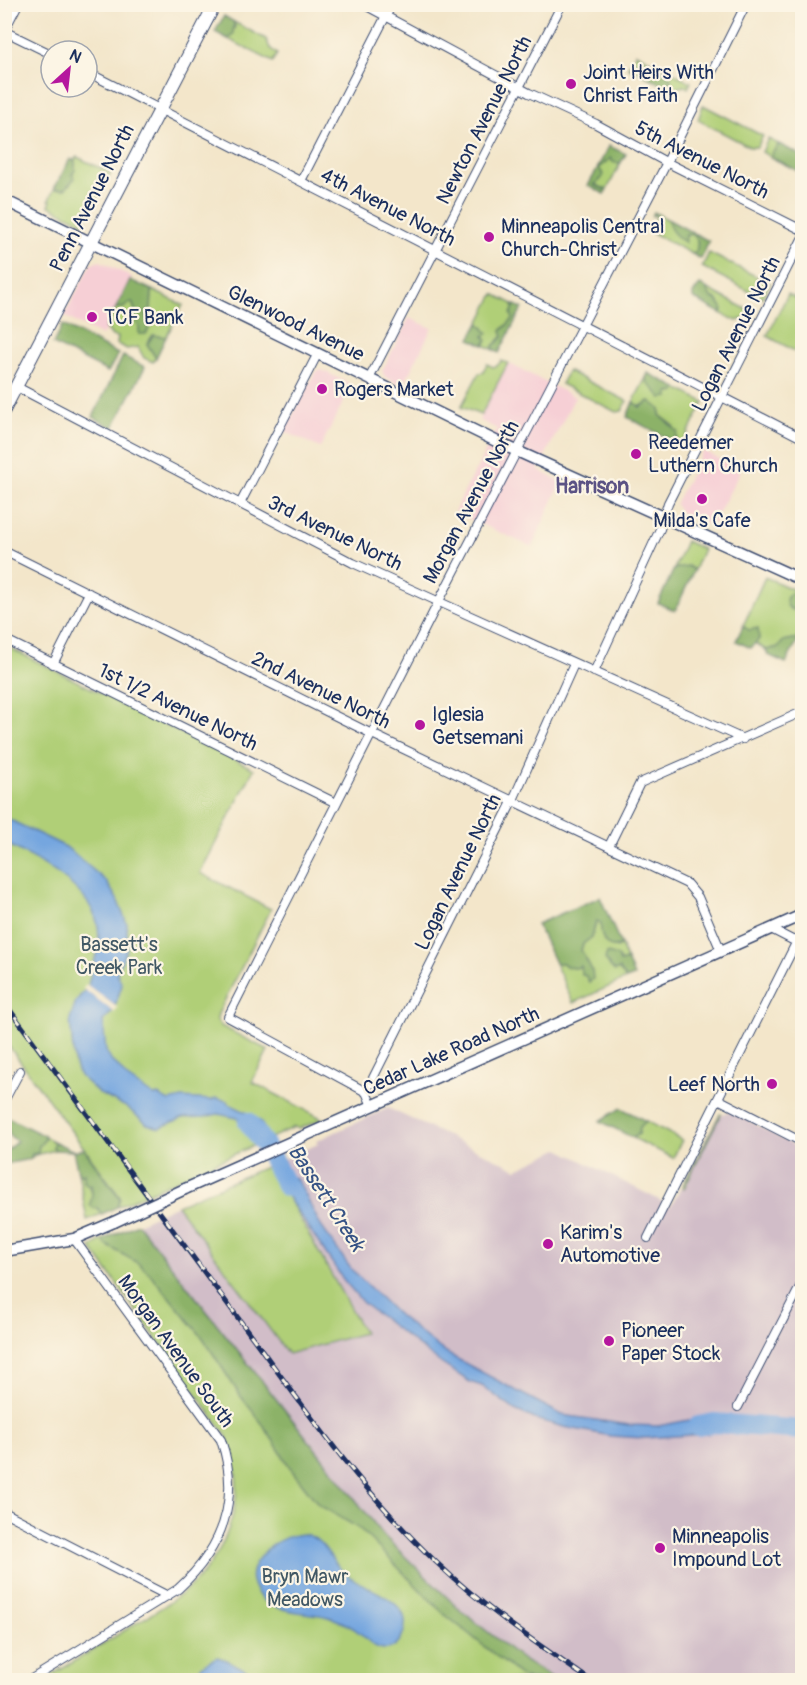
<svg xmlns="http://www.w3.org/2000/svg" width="807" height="1685" viewBox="0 0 807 1685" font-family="Pangolin,sans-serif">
<rect width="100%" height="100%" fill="#fcf5e5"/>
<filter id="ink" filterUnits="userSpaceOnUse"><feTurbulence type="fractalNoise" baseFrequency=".0167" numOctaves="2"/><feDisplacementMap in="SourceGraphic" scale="12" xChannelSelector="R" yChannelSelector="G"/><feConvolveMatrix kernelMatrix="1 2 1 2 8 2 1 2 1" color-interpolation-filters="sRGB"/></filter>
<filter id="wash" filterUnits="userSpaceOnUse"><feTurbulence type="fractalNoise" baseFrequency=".008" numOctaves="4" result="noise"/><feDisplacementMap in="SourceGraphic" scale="24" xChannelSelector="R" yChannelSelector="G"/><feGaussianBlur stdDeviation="1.35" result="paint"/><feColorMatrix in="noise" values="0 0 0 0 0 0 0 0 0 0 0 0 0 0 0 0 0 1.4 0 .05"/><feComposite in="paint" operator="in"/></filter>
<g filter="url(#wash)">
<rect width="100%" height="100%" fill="#f3e6ca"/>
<path fill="#f6cfd5" d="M100 261 132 277 102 336 64 316 91 264Z
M409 318 432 328 403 386 385 377 382 371Z
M508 363 575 397 538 470 561 482 532 547 454 512 497 429 479 420Z
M322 370 352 385 320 448 284 431 315 373 317 371Z
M703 451 741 470 712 526 680 512 675 504Z"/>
<path fill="#d1bdc8" d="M388 1108 517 1169 559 1149 671 1206 718 1116 731 1111 802 1150V1680H556L524 1660 459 1609 384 1536 138 1224 177 1205 289 1354 363 1333 270 1165 318 1144 316 1141Z"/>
<path fill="#b0cf77" stroke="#667f6a" stroke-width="1.5" d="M234 22 266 39 270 48 277 54 273 62 228 39 235 27Z
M636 53 691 82 688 88 685 86 675 88 673 90 669 88 671 80C664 64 650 65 635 62L630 68 628 67Z
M703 105 763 136 757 147H750L698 120Z
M768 139 779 144 772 154V158L762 152Z
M77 157 111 173 83 223 49 206 51 201 49 200 55 187 56 189 71 182 75 162 74 160Z
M612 157 613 162 620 164 607 190 594 184 602 178 599 168Z
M654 212 669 220V224L685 242 686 235 692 234C699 239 698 244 696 253L692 254 652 233H654L656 215 652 216Z
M709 253 770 283 762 298 702 267Z
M706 288 750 311 745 320 742 319 737 321 720 313 723 310 717 299 711 297Z
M152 290 183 305 166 337 153 335 147 344 156 358 153 362 144 358 138 347 127 349 117 344 118 337 112 336 106 328 116 308H123L132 302 137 316 151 309Z
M494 294 513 304V319L501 331 503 336 493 346 494 350 484 345 486 340 484 336V328L479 323Z
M788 294 802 302V355L767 336Z
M501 361 508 363 481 415 461 407 479 373H482L487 364 493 367 498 365Z
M568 371 627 401 622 411 616 412 561 384Z
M646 378C649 387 661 392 669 396L668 393 676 392 677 388 704 402 682 445 674 442 677 437 673 425 660 415V409L650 401 639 407 633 402Z
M686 541 703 549 694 570 688 566 674 569Z
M765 577 799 592 792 593 787 601 790 609 795 610 802 607V630L799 638 783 641 779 647 766 650 755 643 759 639 743 626Z
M4 645 254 769 200 873 271 909 218 1014 217 1020 221 1026 268 1050 252 1082 323 1119 299 1129 295 1127 117 1207 120 1197 5 1041Z
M597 921 601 923 604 941 617 948 621 945 627 960 620 962 619 969 626 979 573 1003 555 963H563L567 967 575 968 581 965 582 969 589 965 581 950 583 944 592 936Z
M720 1114H721L684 1188 682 1187Z
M646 1121 682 1140 673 1158 633 1138 639 1134 640 1127Z
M45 1136 54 1142 53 1147 55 1150 35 1155 30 1159 32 1154 45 1139Z
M270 1165 364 1333 288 1354 177 1205Z
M78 1172 81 1175 84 1173C91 1186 93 1202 102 1214L87 1220Z
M138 1224 384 1536 459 1609 523 1660 556 1680H43C72 1663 101 1645 130 1627 149 1615 170 1604 187 1589 231 1551 250 1488 226 1435L91 1248 98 1242Z"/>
<path fill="#8cb268" stroke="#547063" stroke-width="1.5" d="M224 16 234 22 233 34 228 39 215 32Z
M635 62H652C659 70 668 70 671 80L669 88 630 68Z
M779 144 802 156V173L772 158 771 154Z
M609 146 626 154 620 164 613 162 611 158 599 168 603 174 602 178 594 185 607 190 605 194 588 186Z
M70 159 75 161V170L72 175 75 178 65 189H56L55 187Z
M669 220 709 241 701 259 692 254 696 252C698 244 699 239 692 234L686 235 685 242C677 238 668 229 669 220Z
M130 280 152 290 151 309 146 312 150 327 146 334H139V327L135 321 137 316 132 302 123 308H116Z
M700 285 706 288 711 297C718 300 720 303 723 310L720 313 693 298V293Z
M513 304 522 308 499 353 494 350 493 346 503 337 501 331 513 319 511 314 514 307Z
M479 323 488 333 484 336 487 340 484 345 470 339Z
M63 325 118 354 108 372 53 344Z
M153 335 166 337 156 358 147 344Z
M123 356 145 367 113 428 93 417Z
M648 373 677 388 676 392 668 393 669 397 662 398 647 382 646 378Z
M650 401 660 409V415L678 432 674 442 627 417 633 402 640 407Z
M688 566 694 570 675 611 658 603 674 569Z
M786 601a9 9 0 1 1 18 0a9 9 0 1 1-18 0Z
M743 626 749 630 758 628 759 639 751 648 736 641Z
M799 638 786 663 768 655 766 650 779 647 783 641Z
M600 897 621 945C606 953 600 936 601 923L596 921 592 937 583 944 581 950 592 970 593 979 589 982 586 976 582 975 581 966 576 968 567 967 563 963H555L537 924Z
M607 953 618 956 620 962 627 960 634 976 626 979 619 969 615 971 610 967 605 959Z
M621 1108 646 1121 640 1127 639 1134 633 1138 600 1121Z
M5 1116 45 1136V1139L39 1146 38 1153 32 1154 30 1159 5 1164V1152L17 1141 10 1136 7 1127H5Z
M49 1139 74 1151 84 1149 120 1198 117 1207 102 1214 97 1208H93L90 1205 92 1194 91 1185H87L84 1181V1173L81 1175 78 1172 73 1151 55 1150 53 1147 54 1142Z
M138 1224 384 1536 459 1609 523 1660 556 1680H529L521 1676 443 1613 360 1529 319 1505 293 1472 264 1426 239 1394 203 1338 150 1274 138 1263 106 1245 102 1240Z"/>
<path fill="#74a6df" stroke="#486a9e" stroke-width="1.5" d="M4 817 66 847 106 881 117 899 127 924V948L117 973 122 985 115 1006 88 986C92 965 103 944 97 922 88 886 36 859 5 843Z
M85 990 113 1011 103 1021 106 1051 112 1062 117 1065 126 1077 154 1096 158 1095 169 1101 182 1098 212 1100 216 1098 227 1101 229 1104 252 1115 260 1121 270 1138 257 1144 237 1118 218 1114 204 1117 183 1118 159 1128 147 1124 126 1107 100 1094 81 1077 77 1071 74 1061 70 1019 76 1001Z
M283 1159 291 1177 298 1180 321 1226 351 1269 399 1316 446 1353 562 1415 629 1425 658 1426 689 1420 726 1419 720 1430 711 1431 708 1434 644 1438 611 1436 564 1427 535 1419 515 1410 482 1386 470 1382 442 1364 363 1303 343 1279 267 1166Z
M737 1419 779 1423H802V1437L768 1434 732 1428Z
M304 1534C326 1539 330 1562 346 1574 362 1587 392 1595 402 1612 411 1626 399 1655 379 1648 372 1646 366 1638 361 1634 352 1626 341 1621 329 1617 302 1610 261 1616 252 1581 249 1569 259 1556 268 1549 280 1539 289 1535 304 1534Z
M217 1657 227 1660 264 1680H198L197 1672 203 1665Z"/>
<path fill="#f3e6ca" d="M86 984 118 1008 115 1009V1013L83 989Z"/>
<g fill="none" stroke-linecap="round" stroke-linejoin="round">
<path stroke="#74a6df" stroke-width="20" d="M248 1122 264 1144 287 1187
M698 1426 714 1423 802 1430"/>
</g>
</g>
<g filter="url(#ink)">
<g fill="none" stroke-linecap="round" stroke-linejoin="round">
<defs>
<path id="minor" d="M363 4 529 93 596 124 666 162 802 230
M4 31 51 54
M4 31 18 4
M87 72 802 438
M301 181 392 4
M369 379 562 4
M17 387 353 563 743 739
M240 504 317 355
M4 551 372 734 687 884 698 897 721 951
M4 639 336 803
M53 664 89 593
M594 672 660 529 668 503 802 239
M609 846 640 783 802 712
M771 929 802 945
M366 1092 513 800 574 664
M718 1099 802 1142
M4 1101 20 1071
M372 1106 366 1092 228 1017 439 601 662 172 746 4
M648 1238 802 931
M738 1407 802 1283
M4 1512 168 1596
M30 1680 178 1589C223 1548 241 1498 221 1440L74 1239"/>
<path id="tertiary" d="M4 200 508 447 802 580
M185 1189 802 915
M4 1251 74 1239 114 1222"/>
<path id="secondary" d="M4 410 215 4"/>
</defs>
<use href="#minor" stroke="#3b4a6e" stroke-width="10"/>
<use href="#tertiary" stroke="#3b4a6e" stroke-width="13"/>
<use href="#secondary" stroke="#3b4a6e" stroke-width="14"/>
<use href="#minor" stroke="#fff" stroke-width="8"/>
<use href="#tertiary" stroke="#fff" stroke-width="10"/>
<use href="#secondary" stroke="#fff" stroke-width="12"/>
<defs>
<path id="rail" d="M4 1002C85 1110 165 1218 244 1326 304 1407 362 1492 436 1562 483 1607 537 1644 590 1680"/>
</defs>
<use href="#rail" stroke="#1b2f5e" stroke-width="5"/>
<use href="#rail" stroke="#fcf5e5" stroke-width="3" stroke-dasharray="9" stroke-linecap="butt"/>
<defs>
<path id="tertiary-bridge" d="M114 1222 185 1189"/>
</defs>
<use href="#tertiary-bridge" stroke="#3b4a6e" stroke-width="13" stroke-linecap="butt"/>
<use href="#tertiary-bridge" stroke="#fff" stroke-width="10"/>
</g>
</g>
<g fill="#b5179e" stroke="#fcf5e5" stroke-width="2">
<circle cx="571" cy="84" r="6"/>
<circle cx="489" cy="237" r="6"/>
<circle cx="92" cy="317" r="6"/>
<circle cx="322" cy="389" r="6"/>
<circle cx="636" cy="454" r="6"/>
<circle cx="702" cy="499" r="6"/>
<circle cx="420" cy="725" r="6"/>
<circle cx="772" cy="1084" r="6"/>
<circle cx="548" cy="1244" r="6"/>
<circle cx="609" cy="1341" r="6"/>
<circle cx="660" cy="1548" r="6"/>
</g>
<g text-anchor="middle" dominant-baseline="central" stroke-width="4.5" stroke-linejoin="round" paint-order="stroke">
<g font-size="20" fill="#1b2f5e" stroke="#fcf5e5" text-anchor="start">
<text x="583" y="72">Joint Heirs With<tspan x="583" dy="23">Christ Faith</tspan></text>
<text x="501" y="226">Minneapolis Central<tspan x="501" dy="23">Church-Christ</tspan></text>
<text x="104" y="317">TCF Bank</text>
<text x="334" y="389">Rogers Market</text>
<text x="648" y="442">Reedemer<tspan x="648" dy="23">Luthern Church</tspan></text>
<text x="702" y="520" text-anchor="middle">Milda's Cafe</text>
<text x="432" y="714">Iglesia<tspan x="432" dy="23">Getsemani</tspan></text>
<text x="760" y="1084" text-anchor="end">Leef North</text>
<text x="560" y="1232">Karim's<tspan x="560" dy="23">Automotive</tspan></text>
<text x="621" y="1330">Pioneer<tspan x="621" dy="23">Paper Stock</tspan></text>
<text x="672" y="1536">Minneapolis<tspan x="672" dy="23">Impound Lot</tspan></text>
</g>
<g font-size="20" fill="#1b2f5e" stroke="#fcf5e5">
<text transform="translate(484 120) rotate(-63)">Newton Avenue North</text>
<text transform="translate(702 160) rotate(27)">5th Avenue North</text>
<text transform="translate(92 198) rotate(-63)">Penn Avenue North</text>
<text transform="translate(388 207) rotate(27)">4th Avenue North</text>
<text transform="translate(296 323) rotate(26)">Glenwood Avenue</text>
<text transform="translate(736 334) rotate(-63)">Logan Avenue North</text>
<text transform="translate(471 502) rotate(-62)">Morgan Avenue North</text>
<text transform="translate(335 533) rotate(26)">3rd Avenue North</text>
<text transform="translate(321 690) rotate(26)">2nd Avenue North</text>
<text transform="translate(178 707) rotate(26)">1st 1/2 Avenue North</text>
<text transform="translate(458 872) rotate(-64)">Logan Avenue North</text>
<text transform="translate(451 1051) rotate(-24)">Cedar Lake Road North</text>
<text transform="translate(176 1351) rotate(54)">Morgan Avenue South</text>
</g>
<g font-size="20" fill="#405764" stroke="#fcf5e5">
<text x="119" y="944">Bassett's<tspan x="119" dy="23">Creek Park</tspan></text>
<text x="305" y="1576">Bryn Mawr<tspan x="305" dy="23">Meadows</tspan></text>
</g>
<g font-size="21" font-weight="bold" fill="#5b5284" stroke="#fcf5e5">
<text x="592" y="486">Harrison</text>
</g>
<g font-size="21" font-style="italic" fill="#365385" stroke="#fcf5e5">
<text transform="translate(326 1198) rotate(57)">Bassett Creek</text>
</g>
</g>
<rect width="807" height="1685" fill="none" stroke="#fcf5e5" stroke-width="24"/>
<g transform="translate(69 69) rotate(27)"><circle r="28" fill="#fcf5e5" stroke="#a2a6af" stroke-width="1.5"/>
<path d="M0-4.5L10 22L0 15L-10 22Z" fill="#b5179e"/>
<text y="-9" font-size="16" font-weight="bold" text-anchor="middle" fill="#1b2f5e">N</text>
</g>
</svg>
